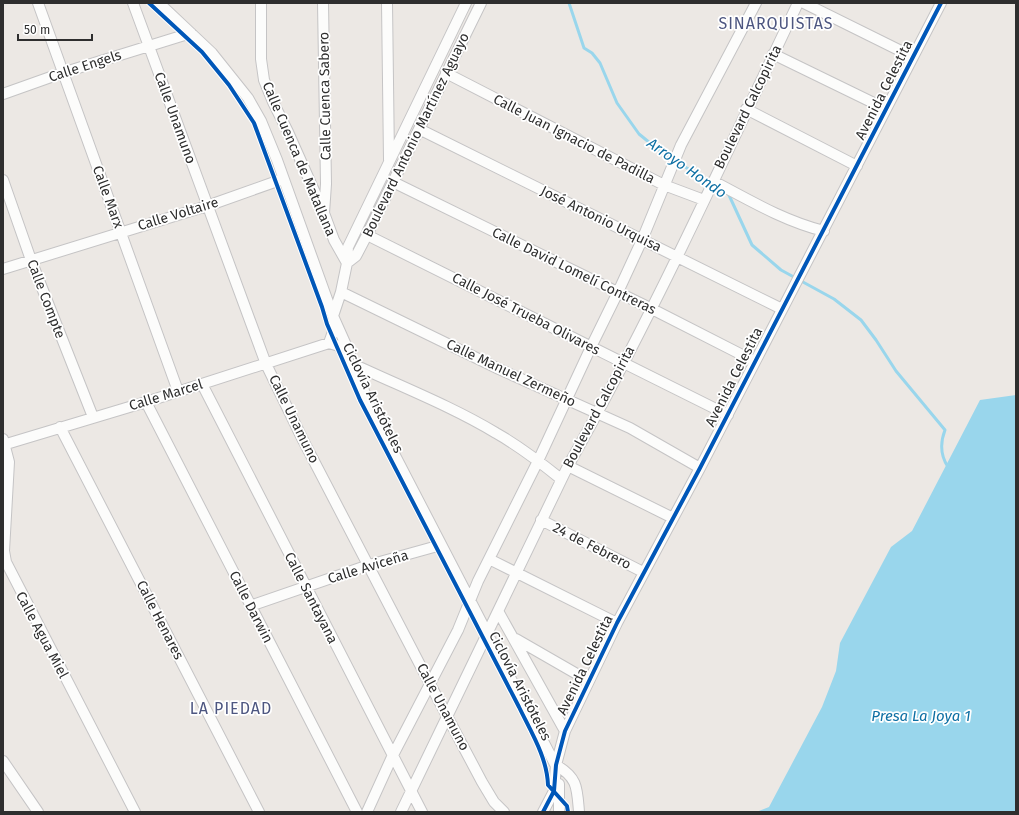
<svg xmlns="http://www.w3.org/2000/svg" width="1019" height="815" viewBox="0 0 1019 815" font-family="'Fira Sans',sans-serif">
<rect width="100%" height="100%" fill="#ece8e4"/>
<path fill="#99d6ec" d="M1016 395V812H756L769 807 822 707 836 671 840 643 891 547 912 531 980 400Z"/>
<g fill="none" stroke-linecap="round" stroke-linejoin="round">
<path stroke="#99d6ec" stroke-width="3" d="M569 3 584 48 592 53 600 63 617 103 639 134 661 152 711 183
M728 193 752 245 781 270 834 299 861 320 876 340 896 371 945 430C940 443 940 455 948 467"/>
<defs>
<path id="minor" d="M38 3 178 391
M133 3 266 364 303 440 430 684 482 782 494 802 504 812
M159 3 212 53 248 98 261 121 277 160 333 316 335 326 329 343
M261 3V59L264 80 273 102 288 132 324 213 334 240 347 263
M323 3 326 184 324 213
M387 3 389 160
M804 3 913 57
M773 54 886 109
M446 73 664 185 704 200
M3 94 62 73 191 33
M746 109 857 166
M419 129 782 309
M3 180 31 260 93 417
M713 181C749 200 784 221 824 231
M393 182 652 309 754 361
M367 235 728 415
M347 263 356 256 367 235 481 3
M3 269 207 206 283 179
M341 292 499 369 630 428 700 468
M350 354 333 316 341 292 347 263 348 247 466 3
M355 365C402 387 451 406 496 433 519 446 540 462 561 479
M202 384 422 812
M146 402 357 812
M60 427 259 812
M3 439 9 462 4 551 6 562 135 812
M3 445 146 402 329 343 339 346 359 379 373 413 557 768
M568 466 673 518
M541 520 643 572
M489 559 617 623
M250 606 369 565 441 545
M498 611 565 731
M516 639 589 681
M3 761 38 812
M556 765C578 778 577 788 579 812
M559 784V812
M367 812 392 757 458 630 478 581 538 461 591 347 618 292 642 240 681 145 756 3
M401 812 568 466C653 316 724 158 798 3
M543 812 554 791 556 765 565 731 617 623 700 468 941 3"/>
</defs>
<use href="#minor" stroke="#c5c4c5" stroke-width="12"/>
<use href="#minor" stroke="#fcfcfb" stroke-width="10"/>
<defs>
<path id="cycleway" d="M149 3 202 52 229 85 254 123 322 307 327 324 360 400 519 707C531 732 547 757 548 785L567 806 568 812
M543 812 554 791 556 765 565 731 617 623 700 468 941 3"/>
</defs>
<use href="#cycleway" stroke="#fff" stroke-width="6"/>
<use href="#cycleway" stroke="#0057b8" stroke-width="4"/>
</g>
<g text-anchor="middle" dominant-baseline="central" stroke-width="3.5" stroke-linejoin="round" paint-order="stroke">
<g font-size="14" fill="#2e2e2e" stroke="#fff">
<text transform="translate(85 66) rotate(-18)">Calle Engels</text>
<text transform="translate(884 90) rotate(-63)">Avenida Celestita</text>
<text transform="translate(325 96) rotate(-91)">Calle Cuenca Sabero</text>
<text transform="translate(748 107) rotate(-64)">Boulevard Calcopirita</text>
<text transform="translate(175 118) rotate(70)">Calle Unamuno</text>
<text transform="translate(416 135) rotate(-64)">Boulevard Antonio Martínez Aguayo</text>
<text transform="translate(574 139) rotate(27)">Calle Juan Ignacio de Padilla</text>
<text transform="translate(299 159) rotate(67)">Calle Cuenca de Matallana</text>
<text transform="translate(108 197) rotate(70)">Calle Marx</text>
<text transform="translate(178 214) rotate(-17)">Calle Voltaire</text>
<text transform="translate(601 219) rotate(26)">José Antonio Urquisa</text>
<text transform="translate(574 271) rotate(26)">Calle David Lomelí Contreras</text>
<text transform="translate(46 299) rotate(69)">Calle Compte</text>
<text transform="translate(526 314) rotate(27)">Calle José Trueba Olivares</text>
<text transform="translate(511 373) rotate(25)">Calle Manuel Zermeño</text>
<text transform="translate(734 377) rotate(-63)">Avenida Celestita</text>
<text transform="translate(166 395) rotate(-17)">Calle Marcel</text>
<text transform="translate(373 398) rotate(64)">Ciclovía Aristóteles</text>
<text transform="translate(599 407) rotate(-62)">Boulevard Calcopirita</text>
<text transform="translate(294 419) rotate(64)">Calle Unamuno</text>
<text transform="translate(592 546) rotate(27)">24 de Febrero</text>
<text transform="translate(368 567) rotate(-17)">Calle Aviceña</text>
<text transform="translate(311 598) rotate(63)">Calle Santayana</text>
<text transform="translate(251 607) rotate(63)">Calle Darwin</text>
<text transform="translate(160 620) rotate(63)">Calle Henares</text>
<text transform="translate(42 635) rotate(62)">Calle Agua Miel</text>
<text transform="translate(585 665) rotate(-64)">Avenida Celestita</text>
<text transform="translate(520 686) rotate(63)">Ciclovía Aristóteles</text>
<text transform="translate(443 707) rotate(62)">Calle Unamuno</text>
</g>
<g font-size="15" font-style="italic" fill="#0d6fa3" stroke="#fff">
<text transform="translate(687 168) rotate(35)">Arroyo Hondo</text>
<text x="921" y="716">Presa La Joya 1</text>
</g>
<g font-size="16" letter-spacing="1" fill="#4d5680" stroke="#fff">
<text x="776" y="23">SINARQUISTAS</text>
<text x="231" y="708">LA PIEDAD</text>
</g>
</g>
<rect width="1019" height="815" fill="none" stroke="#2e2e2e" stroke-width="8"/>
<path d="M18 34v6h74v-6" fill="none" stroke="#2e2e2e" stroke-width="2"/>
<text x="24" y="34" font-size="12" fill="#2e2e2e" stroke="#ffffff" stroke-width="3" paint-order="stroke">50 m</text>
</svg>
